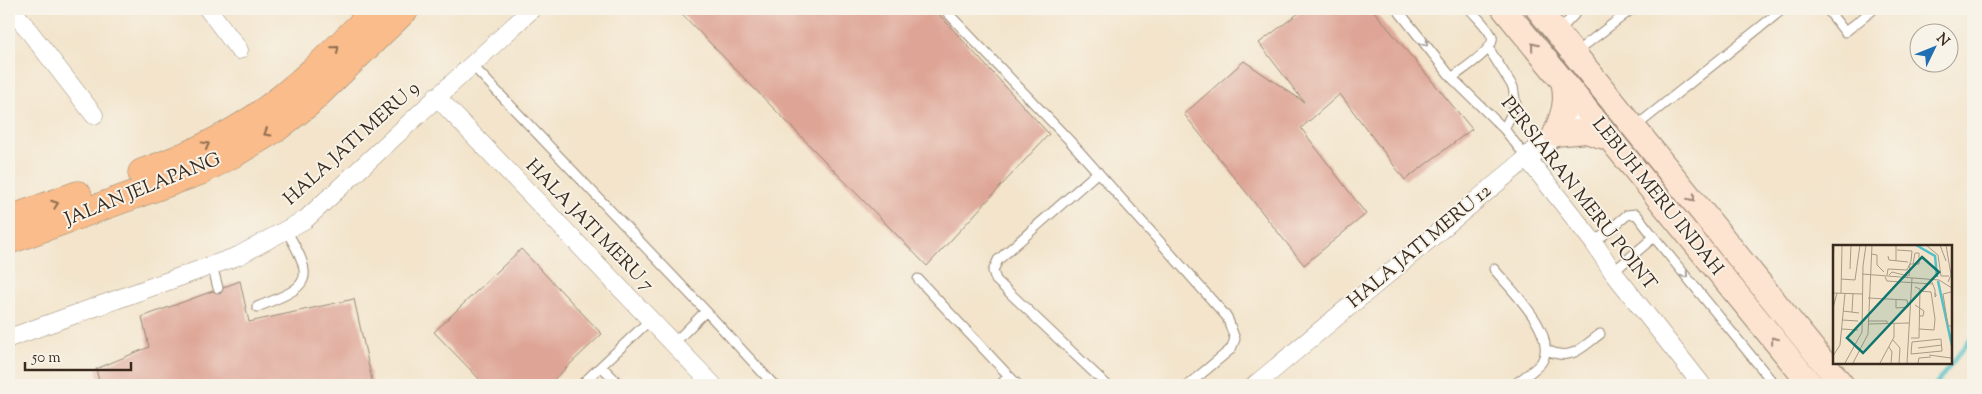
<svg xmlns="http://www.w3.org/2000/svg" width="1982" height="394" viewBox="0 0 1982 394" font-family="'Sorts Mill Goudy',serif">
<rect width="100%" height="100%" fill="#f7f3e8"/>
<filter id="ink" filterUnits="userSpaceOnUse"><feTurbulence type="fractalNoise" baseFrequency=".02" numOctaves="2"/><feDisplacementMap in="SourceGraphic" scale="10" xChannelSelector="R" yChannelSelector="G"/><feConvolveMatrix kernelMatrix="1 2 1 2 8 2 1 2 1" color-interpolation-filters="sRGB"/></filter>
<filter id="wash" filterUnits="userSpaceOnUse"><feTurbulence type="fractalNoise" baseFrequency=".0096" numOctaves="4" result="noise"/><feDisplacementMap in="SourceGraphic" scale="20" xChannelSelector="R" yChannelSelector="G"/><feGaussianBlur stdDeviation="1.12" result="paint"/><feColorMatrix in="noise" values="0 0 0 0 0 0 0 0 0 0 0 0 0 0 0 0 0 1.4 0 .05"/><feComposite in="paint" operator="in"/></filter>
<g filter="url(#wash)">
<rect width="100%" height="100%" fill="#f3e4cb"/>
<g fill="none" stroke-linecap="round" stroke-linejoin="round">
<path stroke="#53c1c7" stroke-width="4.5" d="M1935 385 1973 336"/>
</g>
<g id="blocks">
<path fill="#dea596" d="M677 9H934L1049 134 927 266Z
M1304 9H1372L1472 129 1405 180 1340 94 1301 128 1366 214 1304 265 1184 114 1244 61 1304 102 1259 43Z
M521 249 602 334 548 385H485L434 332Z
M240 281 249 322 354 299 373 385H100L96 369 149 347 142 317 213 291 220 294 224 287Z"/>
</g>
</g>
<g filter="url(#ink)">
<use href="#blocks" fill-opacity="0" stroke="#978774" stroke-width="1"/>
<g fill="none" stroke-linecap="round" stroke-linejoin="round">
<defs>
<path id="service" d="M944 9 1069 140 1227 317 1235 339 1231 349 1188 385
M1397 9 1452 78 1504 129 1527 158
M1827 9 1845 32 1874 9
M1558 32 1574 15 1577 9
M1489 49 1513 87 1516 105 1504 129
M1576 52 1632 9
M471 64 706 311 673 344
M1452 78C1461 70 1496 49 1492 37 1488 27 1476 17 1470 9
M1635 127 1783 9
M1098 172 998 260 993 271 996 280 1107 385
M1654 237 1775 385
M1594 243 1627 215 1636 214 1654 237 1613 272
M212 265 218 288
M1494 269C1511 290 1560 335 1541 363 1534 371 1522 378 1514 385
M918 279 1009 376
M257 307C311 286 316 281 286 230
M706 311 774 385
M1547 350C1571 362 1581 348 1600 334
M602 367 620 385
M581 385 650 320
M1000 385 1009 376 1018 385"/>
<path id="minor" d="M12 9 94 115
M208 9 239 50
M436 96 713 385
M9 338 238 256 306 219 532 9
M1255 385 1527 158 1594 243 1613 272 1702 385"/>
<path id="tertiary" d="M1527 158 1586 109"/>
<path id="secondary" d="M1504 9 1811 385
M1538 9 1842 385
M1563 81C1568 101 1563 115 1555 134L1586 131 1611 139"/>
<path id="primary" d="M142 173C181 159 221 141 255 118 299 88 339 47 377 9
M9 220 78 195
M9 240 200 171 236 152 276 128 307 104 405 9"/>
</defs>
<use href="#service" stroke="#978774" stroke-width="11"/>
<use href="#minor" stroke="#978774" stroke-width="19"/>
<use href="#tertiary" stroke="#978774" stroke-width="23"/>
<use href="#secondary" stroke="#978774" stroke-width="26"/>
<use href="#primary" stroke="#978774" stroke-width="29"/>
<use href="#service" stroke="#fff" stroke-width="9"/>
<use href="#minor" stroke="#fff" stroke-width="18"/>
<use href="#tertiary" stroke="#fff" stroke-width="21"/>
<use href="#secondary" stroke="#fde4d0" stroke-width="24"/>
<use href="#primary" stroke="#f9bc8a" stroke-width="28"/>
</g>
<defs><path id="oneway-chevron" d="M-2-3.5L2.5 0L-2 3.5" fill="none" stroke-width="1.6" stroke-linecap="round" stroke-linejoin="round" transform="scale(1.25)"/></defs>
<g stroke="#a79f9a">
<use href="#oneway-chevron" transform="translate(1425 43) rotate(51)"/>
<use href="#oneway-chevron" transform="translate(1685 275) rotate(51)"/>
</g>
<g stroke="#9c8777">
<use href="#oneway-chevron" transform="translate(1534 46) rotate(-129)"/>
<use href="#oneway-chevron" transform="translate(1692 198) rotate(51)"/>
<use href="#oneway-chevron" transform="translate(1774 340) rotate(-129)"/>
</g>
<g stroke="#906c4f">
<use href="#oneway-chevron" transform="translate(336 49) rotate(-41)"/>
<use href="#oneway-chevron" transform="translate(267 133) rotate(149)"/>
<use href="#oneway-chevron" transform="translate(206 145) rotate(-29)"/>
<use href="#oneway-chevron" transform="translate(55 204) rotate(-20)"/>
</g>
</g>
<g text-anchor="middle" dominant-baseline="central" stroke-width="4" stroke-linejoin="round" paint-order="stroke">
<g font-size="19" fill="#3b2a1e" stroke="#f7f3e8">
<text transform="translate(352 144) rotate(-42)">HALA JATI MERU 9</text>
<text transform="translate(143 190) rotate(-22)">JALAN JELAPANG</text>
<text transform="translate(1578 194) rotate(52)">PERSIARAN MERU POINT</text>
<text transform="translate(1657 197) rotate(51)">LEBUH MERU INDAH</text>
<text transform="translate(589 226) rotate(46)">HALA JATI MERU 7</text>
<text transform="translate(1420 247) rotate(-40)">HALA JATI MERU 12</text>
</g>
</g>
<g transform="translate(1833 245)">
<rect width="119" height="119" fill="#f3e4cb"/>
<path fill="none" stroke="#53c1c7" stroke-width="2.5" d="M83 0 102 11 104 32M105 36 119 101"/>
<path fill="none" stroke="#a99a86" stroke-width="1" d="M63 0V16M93 0 105 10 108 31H116M107 0 113 16M113 0 118 30 115 37M38 9 44 10V20L51 27M55 11 56 15 75 17M0 16 1 0M17 24 18 0M29 29 106 35 119 43M54 30 55 24 74 25 78 16 79 6 64 5M56 30 59 27 75 31M76 31 77 19H86V8H82L80 19M52 32 54 36 99 39M8 34 22 35 27 0M99 37 102 45V48L103 50V51L102 52V48M118 47 110 49 115 81H119M0 48 29 49M8 48 9 0M35 53 74 55 75 62 63 63V55M82 60 91 66 90 71H87M0 63 4 48M10 66 26 68M19 67 20 48M9 75 25 76M35 76H54V79M35 79 76 78M9 84 25 85M86 84 101 85 102 74 98 47 87 46M78 93H86L87 44 82 42M108 94 109 106 78 109 79 97ZM60 95 67 103 66 118M56 102 59 107 58 118M85 103 109 100M96 110 118 113M0 111 7 100 12 48M12 118 29 87 30 21 33 0M20 118 35 89 39 0M47 118 61 92V79M74 118 79 33M85 118 86 113 98 112"/>
<path fill="#0f766e" fill-opacity="0.15" stroke="#0f766e" stroke-width="2.5" d="M89 12 106 27 30 108 14 93Z"/>
<rect width="119" height="119" fill="none" stroke="#3b2a1e" stroke-width="2.5"/>
</g>
<rect width="1982" height="394" fill="none" stroke="#f7f3e8" stroke-width="30"/>
<g transform="translate(1934 48) rotate(47)"><circle r="24" fill="#f7f3e8" stroke="#aca397"/>
<path d="M0-4L9 19L0 12L-9 19Z" fill="#1f6fb2"/>
<text y="-8" font-size="14" font-weight="bold" text-anchor="middle" fill="#3b2a1e">N</text>
</g>
<path d="M25 362v8h106v-8" fill="none" stroke="#3b2a1e" stroke-width="2.5"/>
<text x="32" y="362" font-size="15" fill="#3b2a1e" stroke="#f7f3e8" stroke-width="4" paint-order="stroke">50 m</text>
</svg>
